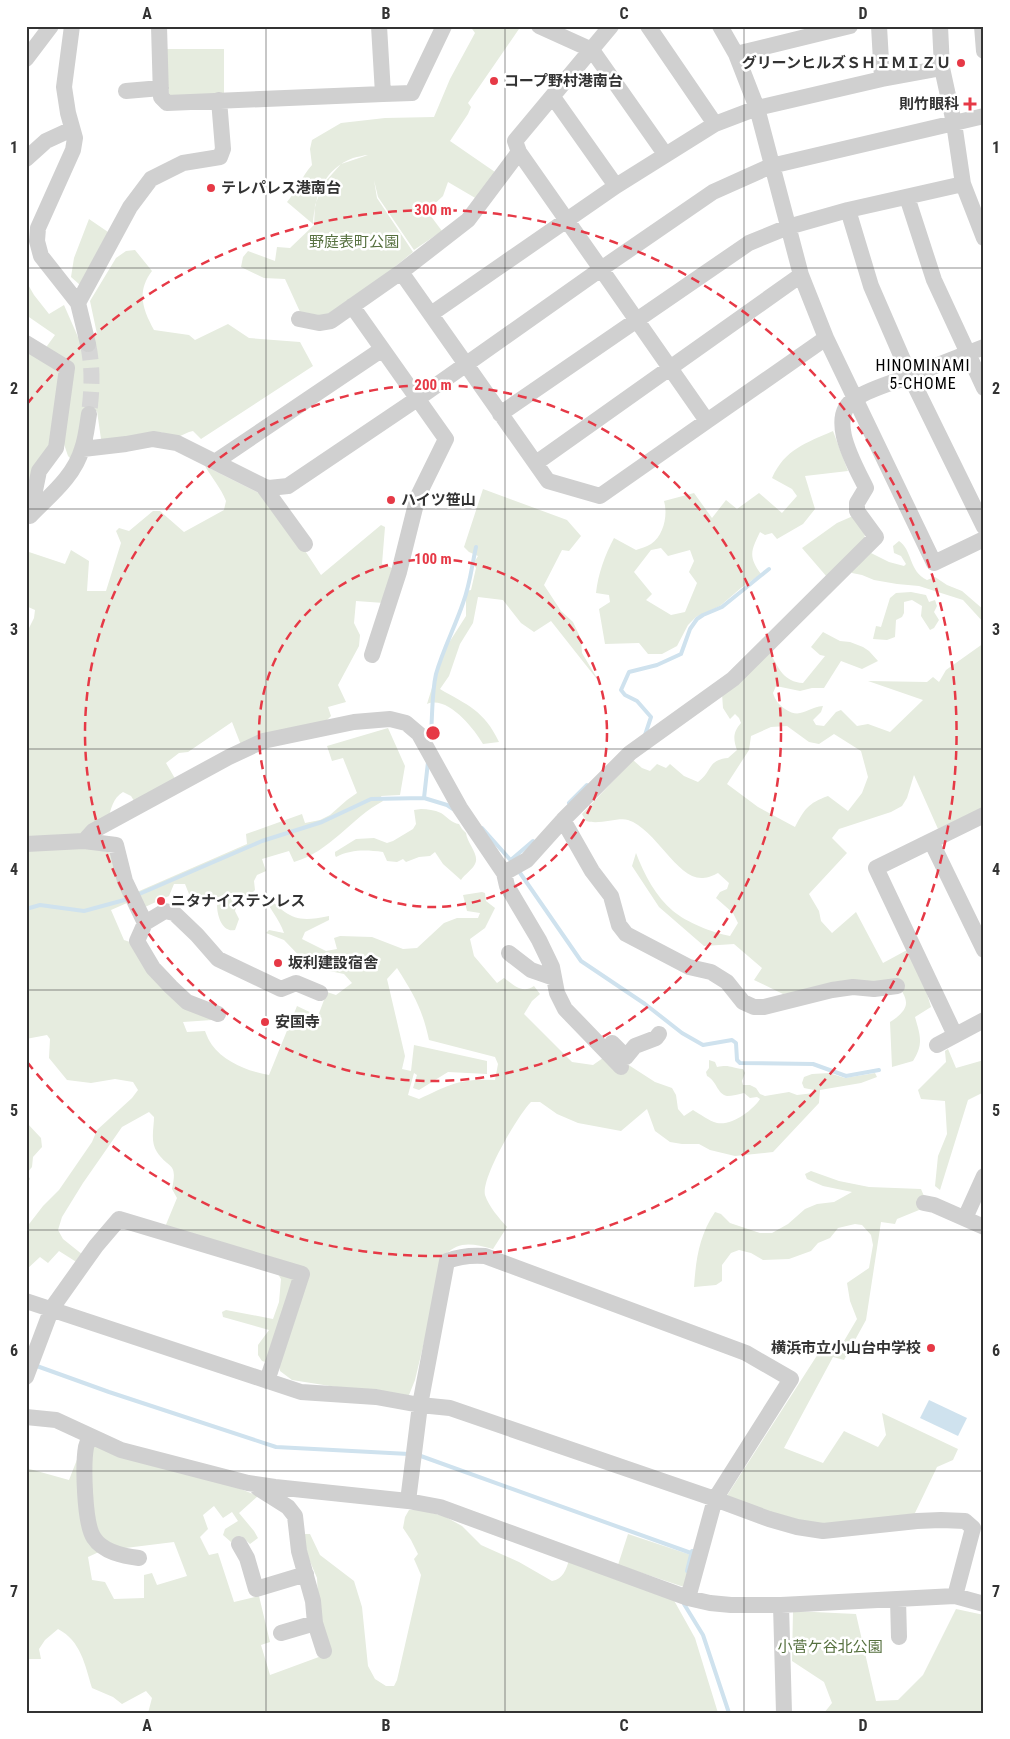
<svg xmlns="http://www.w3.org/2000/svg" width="1010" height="1739" viewBox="0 0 1010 1739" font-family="'Roboto Condensed','Noto Sans JP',sans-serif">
<rect width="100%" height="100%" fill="#fff"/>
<path fill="#e6ecdf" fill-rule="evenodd" d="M470 26H521L468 103 471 107 468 114 450 141 495 172 477 199 448 182 443 196 427 211 442 231 414 250 378 197 374 180 377 198 413 252 386 274 325 316 301 314 285 279 264 278 241 267 243 257 248 251 275 261 277 247 290 248 314 225 315 205 324 183 341 164 368 155C364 155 358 157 353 158 324 169 315 195 313 224L287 202C297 190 302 176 312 165L310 149 312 140 341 123 385 118 434 117 450 79 475 33Z
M164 49H224V95H169Z
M89 219 108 232 80 285 71 277 74 258Z
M135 250 152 271C136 292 143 310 154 330L189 335 195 340 228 324 249 338 300 342 313 366 201 439 193 431 189 432 178 437 160 432 105 443 101 439 97 411 84 414 72 460 68 456 64 444 26 509V350L39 357 55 335 26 315V281L34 295 49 314 64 305 78 337 97 334 90 301 116 258 126 251Z
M833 431 848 471 805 476 815 509 803 524 777 539 772 533 765 535 760 532C751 551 748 556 761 574L741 588 720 606 696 617 688 625 677 646 662 654H648L639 643 605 644 599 609 610 602 609 595 596 593C598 574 605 555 614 538L636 550C641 548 646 547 651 544 664 535 668 515 664 501L694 493 712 518 726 500 737 509 759 493 782 513 797 496 792 489 772 478C785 449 806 443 833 431ZM661 548 668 556 690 550 694 561 689 572 697 583 685 612 671 615 646 600 652 594 634 572 651 550Z
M205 466 271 499 321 575 381 525 385 527 382 564 392 568 384 603 356 601 354 623 360 635 359 646 338 685 346 702 328 707 331 716 325 722 241 745 232 722 188 752 179 753 166 763 177 782 136 804 131 796 123 792C113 798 111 809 108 819L78 835 26 839V634L34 618 35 610 26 606V551L65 564 71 550 89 561 87 591H106L121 543 116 531 119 528 129 531 153 511H160L184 532 224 510 226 501C221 488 212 478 205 466Z
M483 489 567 520 581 536 569 551 562 550 544 585 561 611 573 622 581 639 582 653 600 683 551 621 534 632 521 623 503 600 478 597 473 623 460 644 449 676 440 689C467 705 484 710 499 742L483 744C474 728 447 695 427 704L443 652 466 616V591L471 590 476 568 473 564 478 556 469 552 464 547Z
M853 516 865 533 864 542 827 577 802 548 837 523Z
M899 541C912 549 909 572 927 580L935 577 947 585 962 591 984 610V623L963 600 919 586 897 584 874 580 862 575 852 573 851 571 871 553 889 562 904 566 906 564 901 556 894 553 893 546Z
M911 592 926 595 929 602 935 600 937 606 934 612 939 620 934 628 930 630 921 616 922 606 912 600 904 602V613L902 617 896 620 895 637 887 640 873 639 876 626 881 627 890 598 896 593Z
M823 632 840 641 850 642 863 647 869 651 878 661 862 669 841 661 824 688H812L800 691 776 686 773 693C775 700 779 705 785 709 801 720 807 707 823 706L821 712 813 720 816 725 824 726 836 712 841 710 857 726 868 724 890 732 923 700 868 681 927 682 933 677 939 682 946 670 984 643V807L938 829 914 775 907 798 902 806 891 812 839 829 832 838 847 853 809 894 819 911 821 921 832 933 856 912 883 963 907 950 925 987 931 1007 915 1017C920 1035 924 1044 913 1061L892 1067 890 1022C912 1008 909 1000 895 981H868L783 994 754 980 762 968 734 944 704 946 659 907 632 866 636 853C644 874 656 897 673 911 686 922 713 933 730 936L738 923 733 913 716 898 720 892 727 889 729 883 718 873C714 875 708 878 703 878 677 880 656 829 628 820 618 817 600 825 586 821L582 814 633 760 642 768 650 771 657 764 666 768 670 764 684 776 698 782C713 771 707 760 728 758L737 750C733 739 733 732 741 723L739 718 735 714 730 719 723 708 722 694 770 652C778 668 784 682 803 683L825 656 820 655 811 647ZM787 726 809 742 819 744 834 734 861 751 868 777 862 793 848 811 828 796C808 803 804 810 795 827L758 807 727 784 749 750 751 736 771 727Z
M388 728 405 766 400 795 381 796 383 801C351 818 330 852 294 862L289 851 262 859 266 871 257 875 254 881 255 890 250 895 230 897 236 908 235 911 239 919 235 930C222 933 217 915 217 905L221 904 217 897 206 895 192 897 189 894 185 884H174L169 896 145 907 137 892 247 844 246 834 302 814 305 823 320 820 330 815 347 800 357 793 343 758 332 761 327 746Z
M421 809C428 809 434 810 441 813 447 817 452 823 459 824L462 829 466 833C467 843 480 855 475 864 472 870 465 874 461 880L443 864 435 852 430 856 419 857 406 862 403 859 397 862 387 861 383 852C366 850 352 849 336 857L335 855V852L356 839 374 838 387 843 393 841 413 829 416 824 414 810Z
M81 845 111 853 127 903 111 910 124 940 130 942 212 1020 183 1022 187 1032 205 1031C207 1036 209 1041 212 1045 224 1062 250 1072 269 1075L297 1006 318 1016 327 992 336 995 352 983 344 974 310 967 284 940 266 933 269 930 284 933C279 918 268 907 262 893 289 915 291 924 329 916V920L305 932 302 939 326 951 337 949 334 938 340 936 372 937 403 949 417 948 444 923 457 918H478L480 913 467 911 463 895 482 892 485 893 486 901 495 908 485 928 470 939 474 956 497 983 504 978C514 985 522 994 534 986L540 994 532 1001 524 1014 572 1062 593 1065 610 1053 655 1082 672 1088 676 1095 678 1109 684 1116 693 1110C700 1114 709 1121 717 1123 732 1126 753 1110 760 1099L757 1097 750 1098 744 1093C739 1094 732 1096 727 1096 717 1094 717 1081 707 1076L706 1072 709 1068V1060L715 1062 717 1067C730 1064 731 1068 743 1069L745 1073 742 1081 743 1085H750L756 1088 760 1094 765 1096 789 1092 797 1095 814 1093V1090L804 1088 802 1083 804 1077 812 1074 829 1073 845 1078 875 1073 877 1077 861 1083 820 1090 819 1103 773 1152 735 1156 710 1150 699 1144H682L670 1142 655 1131 647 1109 621 1131 578 1123 557 1114 540 1102H531C518 1115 481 1178 485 1195 489 1207 499 1218 507 1227L493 1249C473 1244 460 1240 445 1255L415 1380 409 1395 400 1397 292 1380 280 1371 279 1366 262 1361 258 1355V1345L269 1330 223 1317 222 1312 226 1310 273 1319 279 1302 281 1279 268 1258 165 1227 177 1198 172 1189C178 1161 169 1170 157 1152 150 1142 154 1128 154 1117L149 1112 122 1127 83 1183 62 1217 58 1230 63 1239 83 1255 78 1263 59 1251 48 1263 40 1257 26 1270V1228L43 1206 59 1190 92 1142 97 1130 132 1098 138 1090 133 1082 115 1079 91 1083 67 1080 49 1058 50 1039 47 1035 26 1039V849ZM397 968C414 995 422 1008 429 1040L495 1057 498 1064 495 1080C460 1078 449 1085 419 1099L408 1095 414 1073 417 1075 413 1088 419 1090 448 1072 487 1074V1061L414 1045 411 1071 402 1069 405 1056 387 979Z
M948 1049 956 1068 984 1060V1092L968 1100 940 1190 935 1186 938 1156 947 1134 945 1101 921 1099 918 1090 946 1062 945 1051Z
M26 1122 41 1138 42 1147 33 1157 32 1167 27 1173 30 1179 26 1185Z
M811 1171 839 1181 869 1187 921 1189 924 1196V1208L897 1219 895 1224 881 1222 866 1320 844 1360 833 1357 784 1448 823 1463 844 1431 878 1447 886 1435 882 1413 958 1449 953 1460 937 1467 914 1515 836 1525 798 1522 726 1497 825 1343 844 1341 857 1319 850 1301 847 1283 869 1268 873 1245 871 1235 862 1225 855 1224 838 1228 830 1238 818 1243 811 1251 789 1259 763 1260 751 1253 739 1250 731 1253 722 1265V1281L716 1285 694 1287C696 1259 699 1236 715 1212L721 1214 730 1223 760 1233H772L788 1224 805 1209 817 1204 834 1202 852 1192 823 1186 807 1179 805 1174Z
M94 1445 236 1487 258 1496 239 1513 254 1531 258 1538 250 1544 241 1536 231 1542 223 1535 225 1529 238 1521 232 1512 223 1518 214 1506 203 1515 208 1529 200 1537 209 1555 218 1553 234 1602 259 1596 270 1642 261 1645 270 1675 327 1654 319 1615 317 1578 309 1559 302 1534H310L320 1555 354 1581 362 1607 368 1666 375 1679 386 1686H394L397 1680 421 1575 414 1559 418 1554 411 1540 403 1528 405 1517 409 1510H420L444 1516 462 1526 481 1545 519 1562 552 1581C563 1579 566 1570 569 1560L671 1595 695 1638 718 1713H148L152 1698 146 1691 122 1704 113 1697 92 1688C85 1665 81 1641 58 1629L45 1640 39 1649 41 1659H26V1468L69 1480 78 1457ZM174 1542 187 1576 157 1585 152 1573 144 1575V1598L114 1599 105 1582 92 1580 88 1557 101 1551Z
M628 1534 694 1556 684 1587 618 1565Z
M956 1609 984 1615V1713H824L832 1703 824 1682 792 1661 793 1611 856 1614 876 1701 898 1700 923 1675Z"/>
<path fill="#cfe2ee" d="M929 1400 967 1418 958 1436 920 1418Z"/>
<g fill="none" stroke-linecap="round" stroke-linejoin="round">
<path stroke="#cfe2ee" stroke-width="4" d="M645 735 651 717 637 701 625 695 621 690 629 672 657 665 681 654 690 629 697 619 703 615 722 607 769 569
M430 743C433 720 431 696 436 674 443 649 455 627 463 603 470 585 472 565 476 547
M424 798 428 762
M569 803 587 785
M482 828 514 864
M512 859 533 841
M518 870 581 961 645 1004 682 1033 703 1045 732 1040 736 1043 737 1060 740 1063 813 1064 846 1076 879 1070
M137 895 262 841 322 822 371 799 424 798 447 805 453 809
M26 909 40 905 84 911 128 899
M34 1365 109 1392 276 1447 409 1454
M418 1455 691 1553
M687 1571 692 1551
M685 1602 684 1604 703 1635 729 1713"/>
<path stroke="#d6d6d6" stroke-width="16" stroke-dasharray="16 8" stroke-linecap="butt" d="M88 344C93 368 92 390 89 414"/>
<path stroke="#d0d0d0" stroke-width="16" d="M72 26 64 87 68 113 75 138 73 150 38 228 37 241 41 256 78 303 88 344
M159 26 161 97 167 103 383 94
M379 26 383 94 412 93 444 26
M539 26 592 50 665 154
M611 26 515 141 519 152 601 269 713 192 771 166 984 116
M648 26 715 124 757 108 882 79
M720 26 736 54 757 108 801 275 826 338 934 563 984 539
M879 26 882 79 942 68
M940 26 942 68 954 123 963 184 984 238
M982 26 984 51
M736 54 850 26
M26 59 51 26
M126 91 161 88
M553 97 616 186
M26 159 46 141 72 129
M907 197 934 280 984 388
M401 272 548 481 600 496 707 421
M78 303 130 207 151 179 183 163 220 157 223 149 219 100
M352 306 446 439 418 496 399 572 372 655
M431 314 616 186 715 124
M299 319 319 323 331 321 401 272 468 220 519 152
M26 343 67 368 56 448 39 471 30 515
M984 347 910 376 984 527
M500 414 749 243 788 227 848 210 963 184
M83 449 126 444 153 439 177 443 263 486 269 488 288 486 417 399 601 269 707 421 826 338
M215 462 381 350
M536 463 801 275
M263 486 305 544
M30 516C49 496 74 477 82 449 86 438 87 426 89 414
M563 820 592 871 611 896 619 925 626 934 689 967 711 972 727 982 743 1002 754 1007H764L832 990 853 987 874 989 897 986
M84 841 116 845 125 881 145 923 137 941 153 968 171 987 187 1002 218 1014
M931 841 984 950
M26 844 84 841 93 831 229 757 263 741 354 722 390 719 406 723 419 734 460 808 504 873 527 860 563 820 630 753 733 679 876 537 857 511V503L866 488C855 465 825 416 856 398 872 388 892 383 910 376L871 286 848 210
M504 873 507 886 539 940 552 967 557 993 565 1009 621 1067
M145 923 165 911 174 913 197 935 218 959 281 989 296 983 320 993
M509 953 531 970 554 978
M955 1035 876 868 984 815
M612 1043 626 1057 635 1046 656 1038 659 1034
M937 1045 984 1020
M924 1203 934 1205 984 1227
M965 1218 984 1176
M26 1301 301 1392 376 1397 420 1405 450 1408 715 1499 769 1519 797 1527 823 1531 917 1521 941 1520 965 1521 973 1528 955 1596
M26 1377 52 1308 96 1246 119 1219 302 1274 267 1381
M26 1417 56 1420 121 1450 248 1483 275 1487 408 1501 440 1507 688 1598 710 1603 731 1605H781L955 1596 984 1604
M90 1436C89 1439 87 1443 86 1447 83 1464 84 1524 94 1538 103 1552 123 1556 139 1558
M258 1488 288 1507 295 1516 299 1551 313 1601 315 1623 324 1651
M408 1501 420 1405 447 1261C460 1256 471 1255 485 1256L746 1353 791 1379 715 1499 688 1598
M239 1544 247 1558 256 1589 306 1574
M898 1599 899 1637
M781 1605 784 1713
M281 1633 315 1623"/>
</g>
<path fill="none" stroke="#333" stroke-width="1" stroke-opacity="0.55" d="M266 26V1713M505 26V1713M744 26V1713M26 268H984M26 509H984M26 749H984M26 990H984M26 1230H984M26 1471H984"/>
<g fill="none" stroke="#e63946" stroke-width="2.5" stroke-dasharray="9 6">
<circle cx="433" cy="733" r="174"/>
<circle cx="433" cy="733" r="348"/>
<path d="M27 404A523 523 0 1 1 27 1062"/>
</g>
<g fill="#e63946" stroke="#fff" stroke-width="2">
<circle cx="961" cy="63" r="5"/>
<circle cx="494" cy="81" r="5"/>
<path d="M967.5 96.5h5v5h5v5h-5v5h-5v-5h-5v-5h5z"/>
<circle cx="211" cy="188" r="5"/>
<circle cx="391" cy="500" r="5"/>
<circle cx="161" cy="901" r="5"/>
<circle cx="278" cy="963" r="5"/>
<circle cx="265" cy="1022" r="5"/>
<circle cx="931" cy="1348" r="5"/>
</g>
<g text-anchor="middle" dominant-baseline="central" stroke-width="5" stroke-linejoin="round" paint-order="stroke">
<g font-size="15" font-weight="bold" fill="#333" stroke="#fff" text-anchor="start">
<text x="951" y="63" text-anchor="end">グリーンヒルズＳＨＩＭＩＺＵ</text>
<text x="504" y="81">コープ野村港南台</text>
<text x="959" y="104" text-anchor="end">則竹眼科</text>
<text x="221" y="188">テレパレス港南台</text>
<text x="401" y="500">ハイツ笹山</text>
<text x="171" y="901">ニタナイステンレス</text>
<text x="288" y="963">坂利建設宿舎</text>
<text x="275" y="1022">安国寺</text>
<text x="921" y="1348" text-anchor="end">横浜市立小山台中学校</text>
</g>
<g font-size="15" fill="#56703f" stroke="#fff">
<text x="354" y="242">野庭表町公園</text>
<text x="830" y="1647">小菅ケ谷北公園</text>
</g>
<g font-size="16" letter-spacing="1" fill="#000" stroke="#fff">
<text x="923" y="365">HINOMINAMI<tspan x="923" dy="18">5-CHOME</tspan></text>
</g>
</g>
<circle cx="433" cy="733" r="8" fill="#e63946" stroke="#fff" stroke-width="2.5"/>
<g font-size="15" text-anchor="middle" font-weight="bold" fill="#e63946" stroke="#fff" stroke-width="5" stroke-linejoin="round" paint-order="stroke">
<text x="433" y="215">300 m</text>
<text x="433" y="390">200 m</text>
<text x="433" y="564">100 m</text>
</g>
<rect width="1010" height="1739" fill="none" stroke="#ffffff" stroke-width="55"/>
<rect x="28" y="28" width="954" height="1684" fill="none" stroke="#333" stroke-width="2"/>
<g font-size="16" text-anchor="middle" font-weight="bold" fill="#333">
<text x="147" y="19">A</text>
<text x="386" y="19">B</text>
<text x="624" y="19">C</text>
<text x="863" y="19">D</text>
<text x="14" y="153">1</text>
<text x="996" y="153">1</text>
<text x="14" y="394">2</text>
<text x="996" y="394">2</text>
<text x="14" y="635">3</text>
<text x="996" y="635">3</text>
<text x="14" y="875">4</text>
<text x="996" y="875">4</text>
<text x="14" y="1116">5</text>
<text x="996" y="1116">5</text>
<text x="14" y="1356">6</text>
<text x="996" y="1356">6</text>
<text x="14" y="1597">7</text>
<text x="996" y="1597">7</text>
<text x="147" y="1731">A</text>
<text x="386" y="1731">B</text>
<text x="624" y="1731">C</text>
<text x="863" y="1731">D</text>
</g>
</svg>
